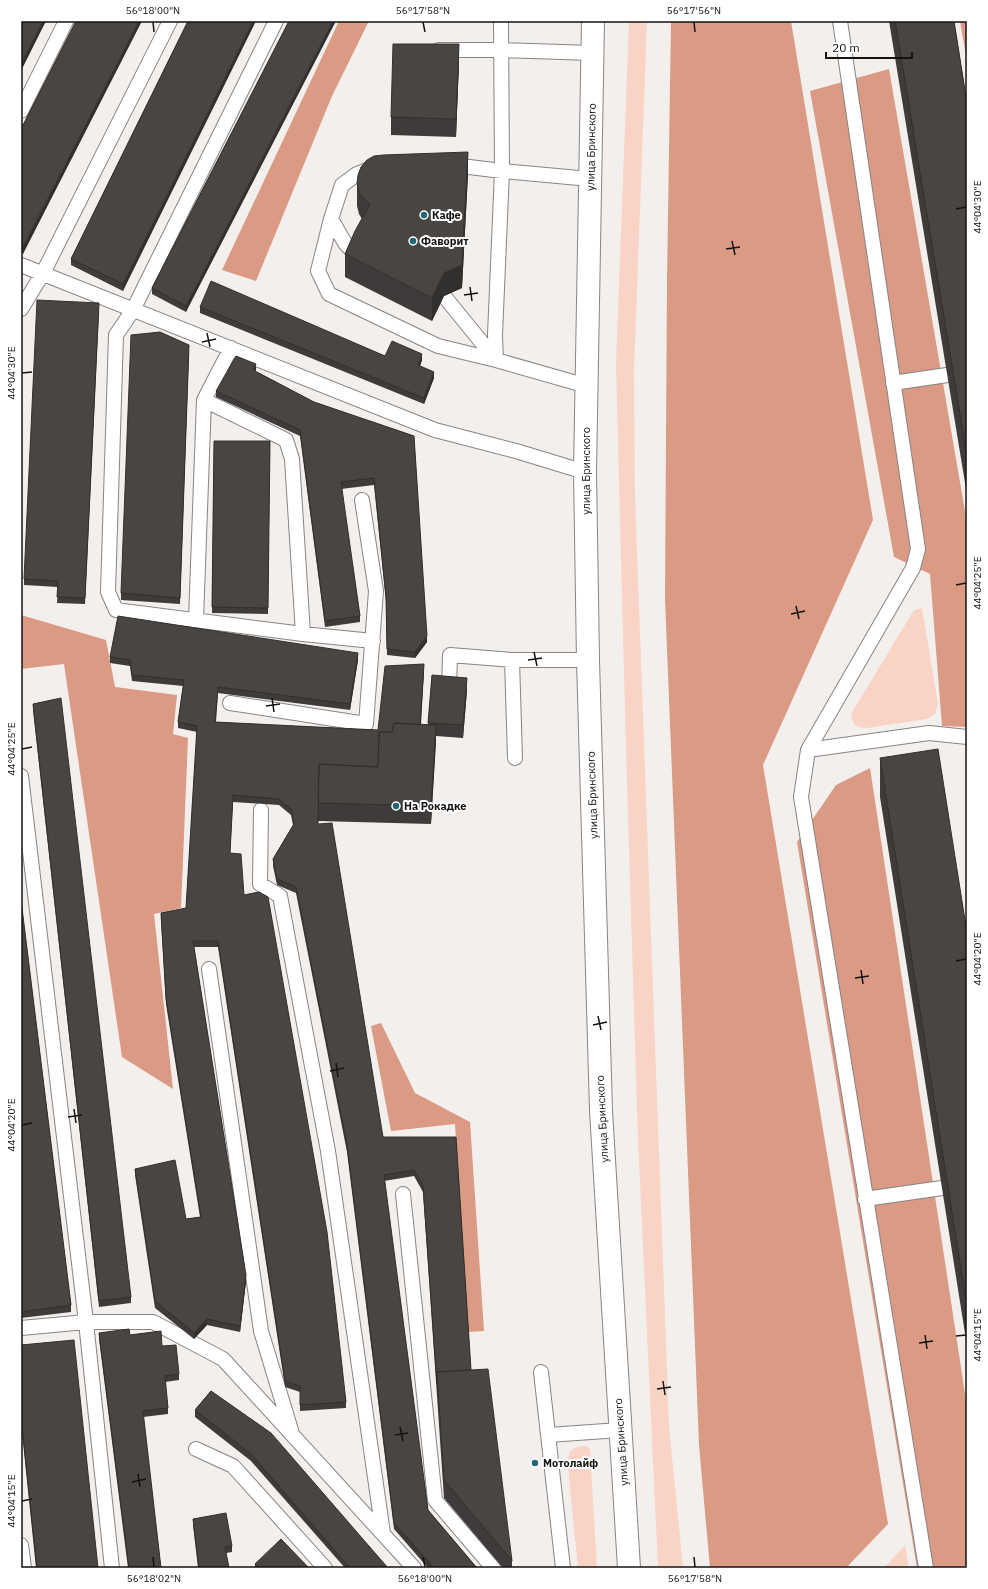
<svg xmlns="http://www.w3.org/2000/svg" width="988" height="1589" viewBox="0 0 988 1589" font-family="'IBM Plex Sans',sans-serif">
<rect width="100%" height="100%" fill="#f3efed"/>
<path fill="#f9d3c6" d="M629 21H647L634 372 635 497 669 1426 683 1568H658L638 1140 626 751 616 364Z
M922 608 938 704 935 714 927 719 867 728C857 728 852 725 851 714L914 610Z
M586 1446 590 1449 597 1568H578L568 1467C568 1452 569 1447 586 1446Z
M905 1545 909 1568H884Z"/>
<path fill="#da9a84" d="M339 21H369L332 96 256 281 222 270Z
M671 21H791L873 520 763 765 888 1524 846 1568H710L699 1445 665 599 667 281Z
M960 21H967V62Z
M889 69 967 523V727L942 726 930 574 894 557 810 91Z
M21 615 106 640 115 687 177 695 173 734 188 738 181 908 154 914 173 1089 122 1057 64 664 21 669Z
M870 768 967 1407V1568H917L797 842 836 785Z
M381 1023 415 1093 470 1122 484 1331 468 1332 455 1124 391 1131 371 1026Z"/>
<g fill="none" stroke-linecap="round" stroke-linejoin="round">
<defs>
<path id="service" d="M276 21 133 310 116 335 108 592 116 610 303 634 373 641
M840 21 918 549 913 568 808 750 801 797 926 1568
M439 50H502L592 53
M21 111 66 21
M449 166H461L502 171 590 179
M331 219 318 271 329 294 438 346 496 360 587 386
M355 254 345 243 331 219 342 185 357 174 375 167
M21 265 435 430 516 451 585 472
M444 296 496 360
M21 309 43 273 170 21
M496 360 495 335 502 171 501 21
M893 383 947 375
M204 400 286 440 292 459 303 634
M196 620 204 400 231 348
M512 660 515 758
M449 688 450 655 512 660H588
M230 703 366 724 376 591 362 500
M808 750 929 733 967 737
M21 776 86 1322 112 1568
M261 810 260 884 280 896 328 1151 383 1533
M209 969 261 1331 291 1430
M403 1194 435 1500 493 1568
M865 1199 942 1188
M21 1328 86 1322H153L223 1359 414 1568
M541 1372 563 1568
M548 1435 620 1430
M196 1449 233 1466 325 1568
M21 1545 24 1568"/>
<path id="secondary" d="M593 21 585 472 588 660 601 1111 629 1568"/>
</defs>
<use href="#service" stroke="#888483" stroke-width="16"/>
<use href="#secondary" stroke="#888483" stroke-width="24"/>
<use href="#service" stroke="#fff" stroke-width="14"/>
<use href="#secondary" stroke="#fff" stroke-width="22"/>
</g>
<path fill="#3e3b3a" d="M76 21 23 254 21 252V129Z
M188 21 123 291 71 265V259Z
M289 21 186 312 152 294V288Z
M889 21H954L967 103V495Z
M459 62 456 137 391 135V117Z
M468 174 462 288 444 296 432 321 345 277V254L362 219 359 214 357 206V183Z
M200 307 385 356 422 360 420 366 434 378 424 404 200 313Z
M99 310 85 604 57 603 58 587 24 585V579Z
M189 351 180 604 121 600V593Z
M256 370 255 371 314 402 414 436 427 642 415 658 387 655 386 602 374 485 341 489 360 616V622L325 627 300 436 216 397V391Z
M214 441H270L268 614 212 613Z
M110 657 358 660 350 710 218 693 216 722 378 730 424 670 421 725H428L432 675 467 690 463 738 436 736 431 824 318 821V824L383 1137H456L471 1370 512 1561V1568H503L444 1498 423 1192 414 1176 384 1181 428 1510 477 1568H428L394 1529 347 1152 296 893 277 885 273 866V859L293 825 291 815 279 805 233 802 230 853 244 895 346 1402V1408L300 1411V1392L285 1387 218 947H194L246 1281 240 1332 207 1325 194 1339 155 1308 135 1175V1169L186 1219 200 1217 166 1004 161 919V913L186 908 197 732 178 728V722L183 686 132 681 130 666 110 663Z
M33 704 131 1297V1303L99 1307 33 710Z
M880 758 967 933V1346L880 797Z
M21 900 71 1305V1312L21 1318Z
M99 1333 162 1346 179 1374V1380L165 1382 168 1408V1414L143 1417 161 1568H128L99 1339Z
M21 1345 98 1568H36L21 1423Z
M211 1391 388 1568H345L251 1461 195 1417V1410Z
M193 1519 232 1546V1552L226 1553 229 1568H198L193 1525Z
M255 1564 309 1568H255Z"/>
<path fill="#32302f" d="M43 21H46L21 71V64Z
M139 21H142L23 254V247Z
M253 21H256L123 291V284Z
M333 21H336L186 312V306Z
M459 44V62L456 137V119Z
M468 152V174L462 288 444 296 432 321V298Z
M422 354V360L418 371V365Z
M256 364V370L253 376V370Z
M434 372V378L424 404V398Z
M427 636V642L415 658V652Z
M358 653V660L350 710V704Z
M424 664V670L419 743V736Z
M467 678V690L463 738V725Z
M436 725V743L431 824V806Z
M246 1275V1281L240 1332V1326Z
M207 1319V1325L194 1339V1333Z"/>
<path fill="#484543" stroke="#32302f" d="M21 21H43L21 64Z
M76 21H139L23 247 21 246V129Z
M188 21H253L123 284 71 259Z
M289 21H333L186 306 152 288Z
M895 21H954L967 103V456Z
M393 44H459L456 119 391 117Z
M468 152 462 265 444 273 432 298 345 254 355 231 370 204 364 199 359 192 357 183 358 175 361 167 367 160 374 156 383 155Z
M211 281 385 356 392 341 422 354 418 365 434 372 424 398 200 307Z
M37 300 99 303 85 598 57 597 58 581 24 579Z
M160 332 189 345 180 598 121 593 131 335Z
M236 356 256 364 253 370 314 402 414 436 427 636 415 652 387 649 386 596 374 478 341 482 360 616 325 621 300 430 216 391Z
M214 441H270L268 608 212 607Z
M118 616 358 653 350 704 218 687 215 722 378 730 385 666 424 664 420 725 394 723 392 732H379L378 767 319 764 318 824 332 823 383 1137H456L471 1370 437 1372V1384L423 1186 414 1170 384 1175 428 1510 477 1568H434L394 1523 347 1145 296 887 277 879 273 859 294 824 291 809 279 799 233 795 230 853 241 854 244 895 259 892 268 897 327 1232 346 1402 300 1405V1386L285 1381 218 941H193L246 1275 240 1326 207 1319 194 1333 155 1301 135 1169 175 1160 186 1219 201 1217 166 998 161 913 186 908 197 726 178 722 184 680 132 675 130 660 110 657Z
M432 675 467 678 463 725 428 723Z
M61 698 131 1297 99 1301 33 704Z
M394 723 436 725 431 806 318 803 319 764 378 767 379 732H392Z
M938 749 967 933V1307L880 758Z
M21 900 71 1305 21 1312Z
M129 1329 130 1335 161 1331 162 1346 176 1345 179 1374 165 1376 168 1408 143 1411 161 1568H129L99 1333Z
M74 1340 98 1568H37L21 1416V1345Z
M488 1369 512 1561 444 1480 437 1372Z
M211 1391 271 1433 388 1568H350L251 1454 195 1410Z
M226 1513 232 1546 225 1547 229 1568H199L193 1519Z
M281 1539 309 1568H259L255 1564Z"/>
<path fill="none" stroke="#141312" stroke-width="1.5" d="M153 22 154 32M423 22 425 32M694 22 695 32M956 209 966 207M732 241 735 255M726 249 740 247M470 287 472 301M464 295 478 293M207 333 210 347M202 342 216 339M22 373 32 372M956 585 966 583M796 606 799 619M791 614 805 611M534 652 537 666M528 660 542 658M272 698 274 712M266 706 280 704M22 749 32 747M956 961 966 959M861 970 863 984M855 978 869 976M598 1016 601 1030M593 1025 607 1022M336 1063 338 1077M330 1071 344 1068M74 1109 76 1123M68 1117 82 1115M22 1125 32 1123M925 1335 927 1349M956 1336 966 1335M919 1343 933 1341M663 1381 665 1395M657 1389 671 1387M400 1427 403 1441M395 1435 408 1433M138 1474 140 1487M132 1482 146 1479M22 1501 32 1499M153 1557 154 1567M423 1557 425 1567M694 1557 695 1567"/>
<g fill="#236679" stroke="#fff" stroke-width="1.5">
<circle cx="424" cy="215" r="4"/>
<circle cx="413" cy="241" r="4"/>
<circle cx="396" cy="806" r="4"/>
<circle cx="535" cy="1463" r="4"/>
</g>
<g text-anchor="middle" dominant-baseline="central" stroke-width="4" stroke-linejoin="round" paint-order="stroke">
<g font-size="11" fill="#141312" stroke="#fff">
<text transform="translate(591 147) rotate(-89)">улица Бринского</text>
<text transform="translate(586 471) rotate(-90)">улица Бринского</text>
<text transform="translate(592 795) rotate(-92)">улица Бринского</text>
<text transform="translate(602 1119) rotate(-93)">улица Бринского</text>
<text transform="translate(621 1442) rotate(-94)">улица Бринского</text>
</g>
<g font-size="11" font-weight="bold" fill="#141312" stroke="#fff" text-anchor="start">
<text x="432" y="215">Кафе</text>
<text x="421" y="241">Фаворит</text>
<text x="404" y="806">На Рокадке</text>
<text x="543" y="1463">Мотолайф</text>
</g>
</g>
<rect width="988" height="1589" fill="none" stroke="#ffffff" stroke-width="44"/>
<path d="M826 52v6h86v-6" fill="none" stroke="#141312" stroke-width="2"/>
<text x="832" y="52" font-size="12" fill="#141312" stroke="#ffffff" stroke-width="3" paint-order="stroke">20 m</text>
<rect x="22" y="22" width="944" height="1545" fill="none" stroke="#141312" stroke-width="1.5"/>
<g font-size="10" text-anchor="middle" fill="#141312">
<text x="153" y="14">56°18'00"N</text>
<text x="423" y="14">56°17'58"N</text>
<text x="694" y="14">56°17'56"N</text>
<text transform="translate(977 207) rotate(-90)" y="4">44°04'30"E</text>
<text transform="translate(11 373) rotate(-90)" y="4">44°04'30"E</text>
<text transform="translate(977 583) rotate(-90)" y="4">44°04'25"E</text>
<text transform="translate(11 749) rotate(-90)" y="4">44°04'25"E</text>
<text transform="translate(977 959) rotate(-90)" y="4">44°04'20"E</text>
<text transform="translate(11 1125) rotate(-90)" y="4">44°04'20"E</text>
<text transform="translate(977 1335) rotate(-90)" y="4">44°04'15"E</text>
<text transform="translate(11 1501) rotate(-90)" y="4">44°04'15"E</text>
<text x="154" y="1582">56°18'02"N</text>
<text x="425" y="1582">56°18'00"N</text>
<text x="695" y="1582">56°17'58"N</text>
</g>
</svg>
